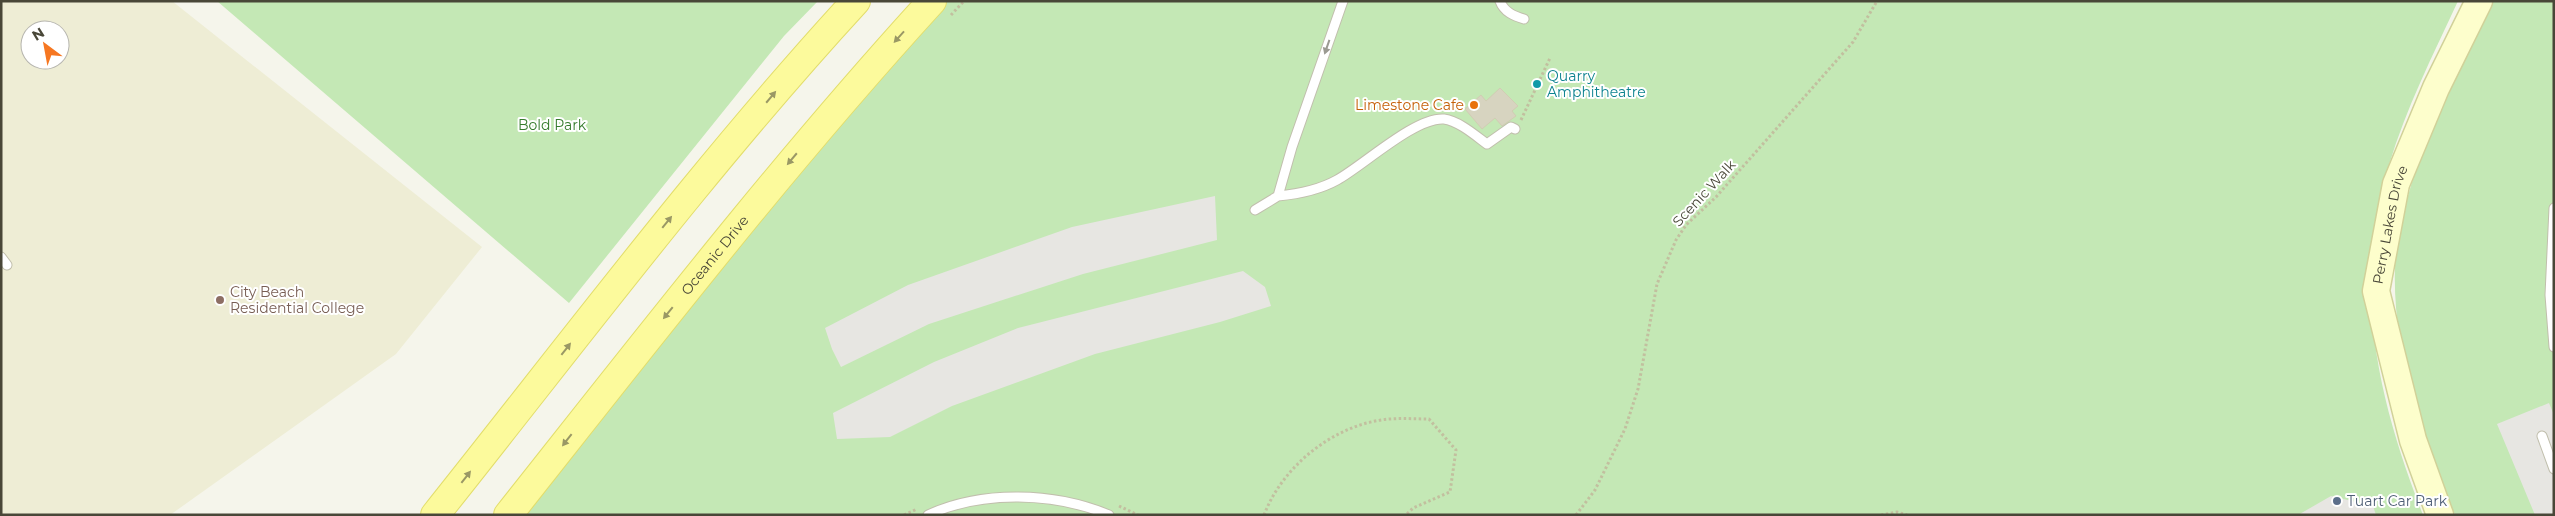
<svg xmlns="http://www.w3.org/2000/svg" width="2555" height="516" viewBox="0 0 2555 516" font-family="Montserrat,sans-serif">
<rect width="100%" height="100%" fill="#f5f5eb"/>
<path fill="#eeedd5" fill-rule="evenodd" d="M1 1H172L482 247 396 354 170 515H1ZM30 30H60V60H30Z"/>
<path fill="#c4e8b5" d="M217 1H818L784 36 569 303Z
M945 1H2458C2433 55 2406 108 2389 165 2351 286 2378 400 2423 515H519L664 332Z
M2491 1H2554V515H2455C2418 427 2384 329 2398 232 2399 220 2404 208 2408 196 2427 128 2461 65 2491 1Z"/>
<path fill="#e7e6e2" d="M1215 196 1217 240 1083 274 929 324 841 367 832 349 825 328 908 285 1072 227Z
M1243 271 1265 287 1271 306 1220 322 1095 354 952 406 890 437 837 439 833 413 934 362 1018 328Z
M2549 403 2554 415V515H2535L2497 424Z
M2331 496 2373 506 2376 515H2298Z"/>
<path fill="#d7d4c0" stroke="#d1cdb3" d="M1500 88 1518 106 1512 111 1516 116 1502 126 1495 118 1482 129 1465 109 1481 95 1486 101Z"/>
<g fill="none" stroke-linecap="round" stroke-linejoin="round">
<defs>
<path id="lane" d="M1500 1C1504 12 1514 16 1524 19
M1278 196C1299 194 1319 190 1337 180 1364 165 1415 117 1444 119 1459 121 1476 136 1487 144L1511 127 1515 129
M2554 208 2550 295 2554 347
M1255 210 1278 196 1292 147 1343 1
M1 257 7 265
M2542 436 2554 469
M928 515C982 490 1054 492 1109 515"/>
<g id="secondary">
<path id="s1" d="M2440 515 2413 440 2376 291 2396 184 2436 88 2479 1"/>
</g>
<g id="primary">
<path d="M435 515C573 342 706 164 856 1"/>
<path id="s2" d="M508 515C646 341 782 165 932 1"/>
</g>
</defs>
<use href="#lane" stroke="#c1bfad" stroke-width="11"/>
<use href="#secondary" stroke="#d1d199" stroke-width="29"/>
<use href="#primary" stroke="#e2dd6b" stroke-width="30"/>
<path stroke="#c2bf9f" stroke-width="3" stroke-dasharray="2.5 2.5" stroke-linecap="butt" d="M951 15 964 1
M1521 120 1550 58
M1119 506 1138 515
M904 515 917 509
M1264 515C1283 465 1336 423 1390 419 1403 418 1416 419 1429 419L1456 450 1450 492 1413 508 1406 515
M1576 515 1595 490 1625 429 1638 389 1657 284 1676 240 1686 225 1716 197 1853 42 1877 1
M1881 515 1897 512 1907 515"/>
<use href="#lane" stroke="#fff" stroke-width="9"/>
<use href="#secondary" stroke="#fdfecc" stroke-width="26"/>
<use href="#primary" stroke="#fcfa9c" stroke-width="28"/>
</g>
<defs><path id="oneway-solid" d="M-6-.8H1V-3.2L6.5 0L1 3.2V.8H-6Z" transform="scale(1.25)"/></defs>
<g fill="#9a9865">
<use href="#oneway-solid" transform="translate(899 37) rotate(132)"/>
<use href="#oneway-solid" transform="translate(771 97) rotate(-50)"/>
<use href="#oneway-solid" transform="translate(792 159) rotate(130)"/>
<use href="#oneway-solid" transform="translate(667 222) rotate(-51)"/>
<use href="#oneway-solid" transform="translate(668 313) rotate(129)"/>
<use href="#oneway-solid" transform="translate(566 349) rotate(-52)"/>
<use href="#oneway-solid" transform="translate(567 440) rotate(128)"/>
<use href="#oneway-solid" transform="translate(466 477) rotate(-52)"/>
</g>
<use fill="#9b9a92" href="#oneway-solid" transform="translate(1327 47) rotate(109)"/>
<circle fill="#0f9aa8" stroke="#fff" stroke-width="2" cx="1537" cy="84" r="5"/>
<circle fill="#e8710a" stroke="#fff" stroke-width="2" cx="1474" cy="105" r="5"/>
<circle fill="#8d6e63" stroke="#fff" stroke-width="2" cx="220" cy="300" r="5"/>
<circle fill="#5c6f8a" stroke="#fff" stroke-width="2" cx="2337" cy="501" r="5"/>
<g text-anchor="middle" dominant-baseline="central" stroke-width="4" stroke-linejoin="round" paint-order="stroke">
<g font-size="14" fill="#0d838f" stroke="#fff" text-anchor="start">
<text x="1547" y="76">Quarry<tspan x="1547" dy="16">Amphitheatre</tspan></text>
</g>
<g font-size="14" fill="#c56008" stroke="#fff" text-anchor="end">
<text x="1464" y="105">Limestone Cafe</text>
</g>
<g font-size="14" fill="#357b2c" stroke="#fff">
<text x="552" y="125">Bold Park</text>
</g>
<g font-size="14" fill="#494738" stroke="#fff">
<text transform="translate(1704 193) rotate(-47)">Scenic Walk</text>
<text stroke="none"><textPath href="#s1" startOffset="301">Perry Lakes Drive</textPath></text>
<text stroke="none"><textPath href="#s2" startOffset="332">Oceanic Drive</textPath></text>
</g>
<g font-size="14" fill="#785e54" stroke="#fff" text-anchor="start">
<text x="230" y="292">City Beach<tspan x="230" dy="16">Residential College</tspan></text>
</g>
<g font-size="14" fill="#4e5e75" stroke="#fff" text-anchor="start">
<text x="2347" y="501">Tuart Car Park</text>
</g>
</g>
<rect width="2555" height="516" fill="none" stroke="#494738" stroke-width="5"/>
<g transform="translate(45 45) rotate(328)"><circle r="24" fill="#ffffff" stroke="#b6b5af"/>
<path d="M0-4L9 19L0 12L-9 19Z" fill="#f67721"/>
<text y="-8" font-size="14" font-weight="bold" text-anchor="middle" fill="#494738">N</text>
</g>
</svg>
